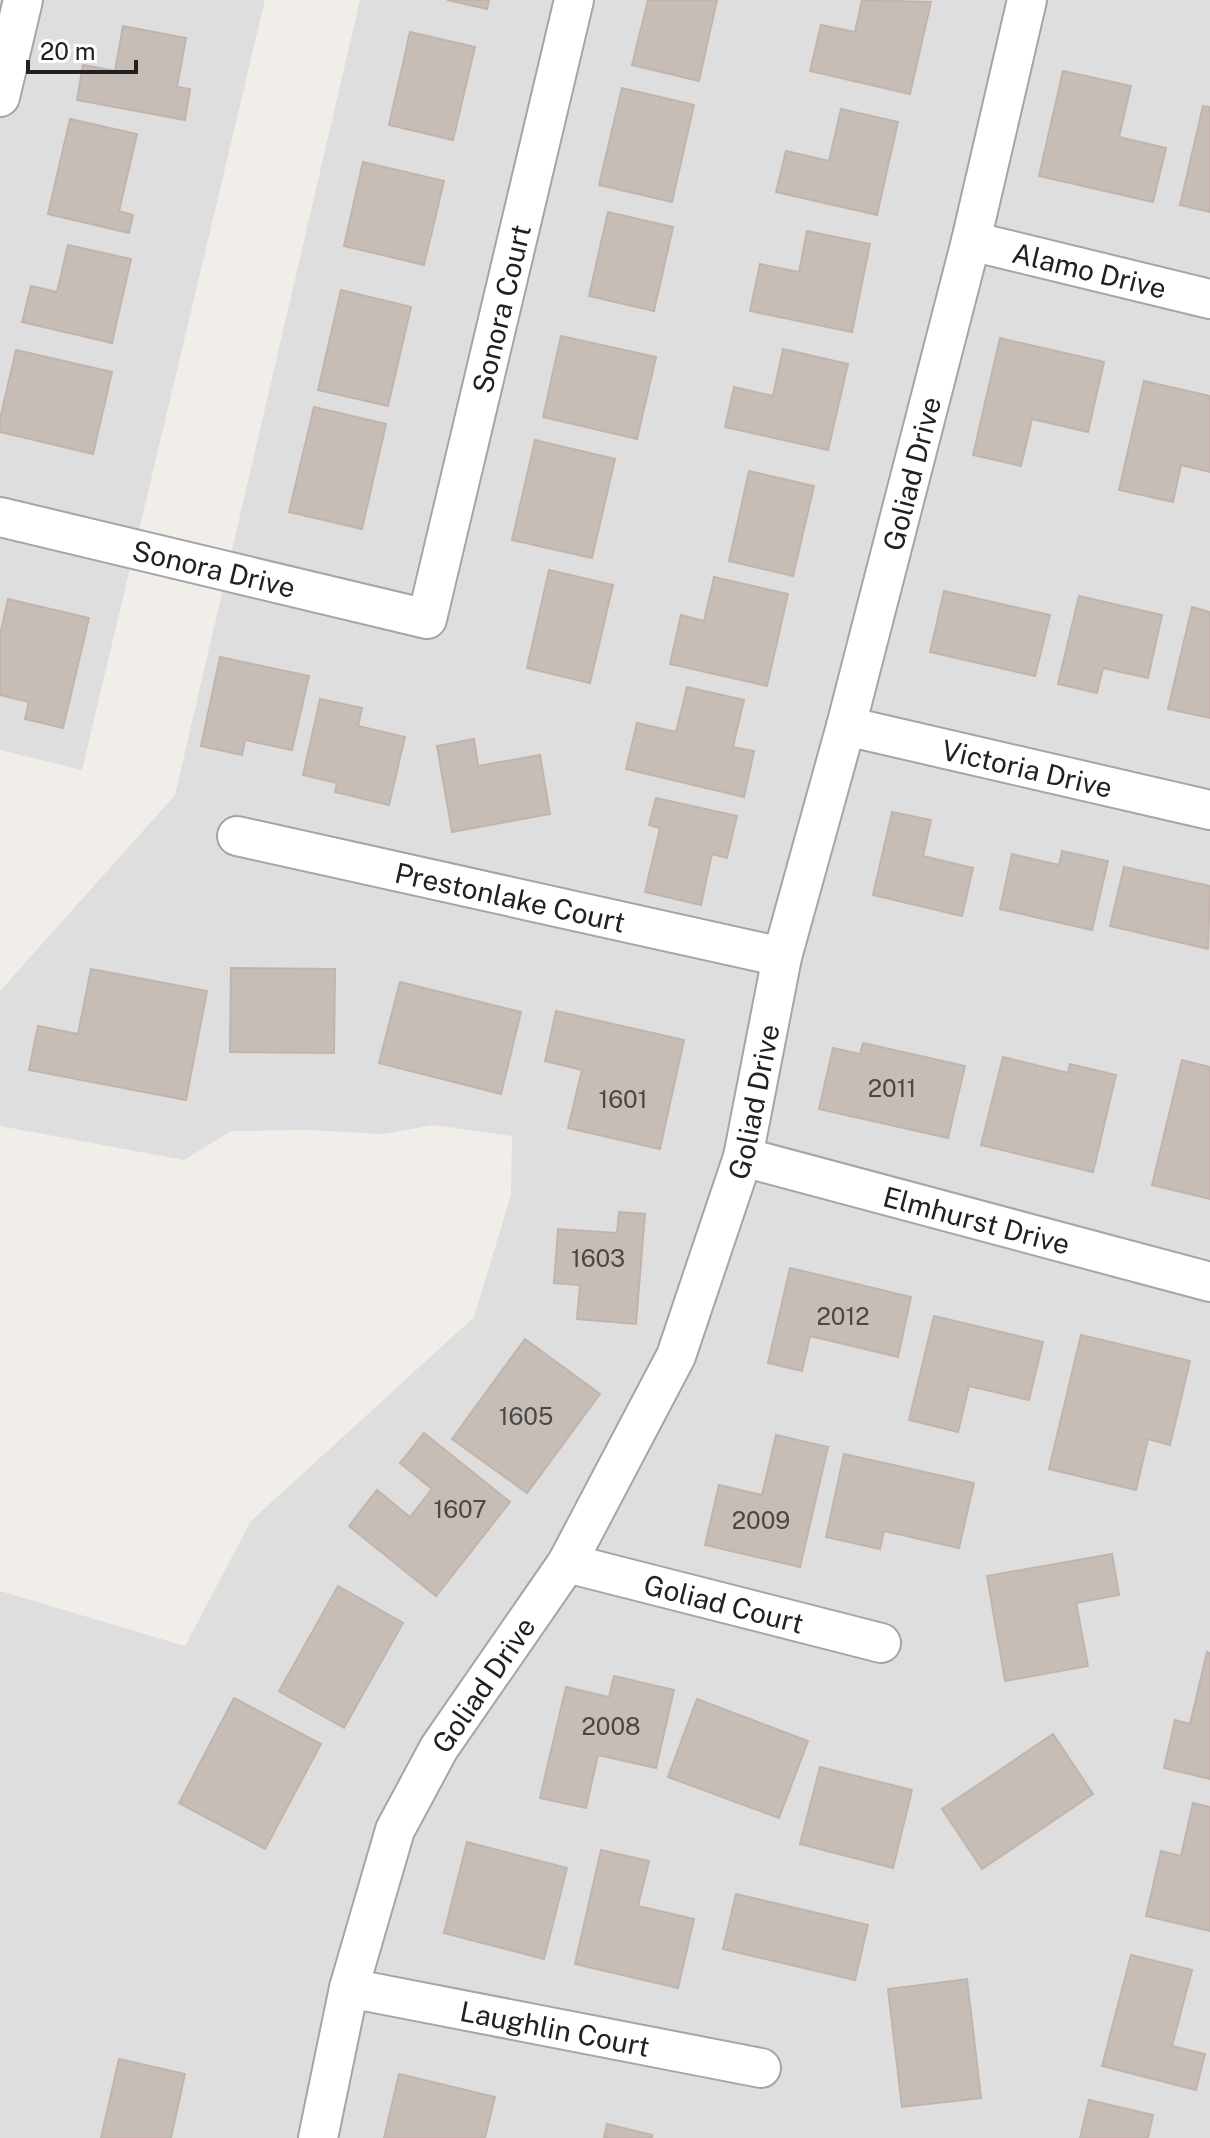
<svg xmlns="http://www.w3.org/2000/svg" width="1210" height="2138" viewBox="0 0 1210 2138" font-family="'Public Sans',sans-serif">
<rect width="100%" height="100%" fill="#f1ede8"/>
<path fill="#dfdede" d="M0 0H265L82 770 0 750Z
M360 0H1210V2138H0V1591L185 1646 251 1521 474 1317 511 1195 512 1136 434 1125 383 1134 307 1130 231 1131 184 1160 0 1126V991L175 795Z"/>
<path fill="#c6bdb7" stroke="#c2b4aa" stroke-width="2" d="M447 0H489L487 9Z
M648 0H717L699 81 632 65Z
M862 0 931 2 910 94 810 71 821 25 855 32Z
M123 26 186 38 177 87 190 89 185 120 77 100 83 65 115 71Z
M410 32 475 47 453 140 389 125Z
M1063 71 1131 86 1119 137 1166 148 1153 202 1039 176Z
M622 88 694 105 672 202 599 185Z
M1203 106 1210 107V212L1180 205Z
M841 109 898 122 877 215 776 192 786 151 829 161Z
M70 119 137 134 119 211 133 215 129 233 48 214Z
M363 162 444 181 424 265 344 246Z
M608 212 673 227 654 311 589 296Z
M807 231 870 244 852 332 750 311 760 264 799 272Z
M68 245 131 259 112 343 22 322 31 286 57 292Z
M341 290 411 307 388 406 318 390Z
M561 336 656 357 637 439 543 417Z
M1000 338 1104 362 1088 432 1032 419 1021 466 973 455Z
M783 349 848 364 828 450 725 427 734 387 773 396Z
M16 350 112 372 93 454 0 432V419Z
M1144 381 1210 396V472L1181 465 1173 502 1119 490Z
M314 407 386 424 362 529 289 512Z
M535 440 615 459 592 558 512 540Z
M749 471 814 486 793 576 729 561Z
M549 570 613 585 590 683 527 668Z
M714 577 788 594 767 686 670 664 681 615 704 621Z
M944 591 1050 615 1035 676 930 652Z
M1079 596 1162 615 1148 678 1103 668 1097 693 1058 684Z
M8 599 89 618 63 728 25 719 29 702 0 695V635Z
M1192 607 1210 612V718L1168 709Z
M220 657 309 676 292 750 245 740 242 755 201 746Z
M687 687 744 700 733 747 754 751 744 797 626 769 637 723 676 732Z
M320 699 362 708 358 726 405 737 389 805 335 792 337 783 303 775Z
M474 739 478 766 540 755 550 814 452 832 437 746Z
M656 798 737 816 727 858 712 854 701 905 645 892 660 828 649 825Z
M892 812 931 820 923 856 973 868 962 916 873 895Z
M1062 851 1108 861 1092 930 1000 909 1012 854 1059 865Z
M1124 867 1210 886 1208 949 1110 926Z
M231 968 335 969 334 1053 230 1052Z
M91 969 207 991 186 1100 29 1070 38 1026 78 1034Z
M400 982 521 1012 501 1094 379 1063Z
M556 1011 684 1040 660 1149 568 1128 582 1070 545 1061Z
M863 1043 965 1066 948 1138 819 1109 833 1048 860 1054Z
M1003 1057 1068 1073 1070 1064 1116 1075 1093 1172 981 1145Z
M1182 1060 1210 1067V1199L1152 1185Z
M619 1212 645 1214 636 1324 577 1319 580 1285 554 1283 558 1229 617 1233Z
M790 1268 911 1297 898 1357 810 1336 802 1371 768 1363Z
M934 1316 1043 1342 1029 1400 969 1386 958 1432 909 1420Z
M1081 1335 1190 1361 1170 1445 1148 1439 1136 1490 1049 1469Z
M525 1339 600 1394 527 1493 452 1439Z
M424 1433 510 1502 436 1596 349 1526 377 1490 410 1517 432 1489 400 1463Z
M776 1435 828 1447 800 1567 705 1545 719 1485 762 1495Z
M844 1454 974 1483 959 1548 884 1531 880 1549 826 1537Z
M1112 1554 1119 1595 1076 1603 1088 1666 1005 1681 987 1576Z
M338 1586 403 1623 344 1728 279 1691Z
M1207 1652 1210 1653V1779L1164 1768 1175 1720 1190 1724Z
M614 1676 674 1690 656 1768 598 1755 586 1808 540 1798 566 1687 609 1697Z
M234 1698 321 1744 265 1849 179 1803Z
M697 1699 808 1741 779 1818 668 1777Z
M1053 1734 1093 1794 982 1869 942 1809Z
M820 1767 912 1790 893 1868 800 1844Z
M1193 1803 1210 1807V1931L1146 1916 1161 1851 1181 1856Z
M467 1842 567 1868 544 1959 444 1933Z
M601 1850 649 1861 638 1906 694 1919 678 1988 575 1964Z
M736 1894 868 1925 855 1980 723 1949Z
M1131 1955 1192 1970 1172 2046 1205 2054 1196 2090 1102 2066Z
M967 1979 981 2098 902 2107 888 1989Z
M119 2059 185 2074 171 2138H101Z
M399 2074 495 2097 485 2138H384Z
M1089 2100 1153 2115 1148 2138H1080Z
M607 2124 652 2135V2138H604Z"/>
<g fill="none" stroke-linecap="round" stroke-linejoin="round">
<defs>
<g id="minor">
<path d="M0 97 23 0"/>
<path id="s1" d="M971 241 1210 299"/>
<path id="s2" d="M0 517 427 619 574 0"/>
<path id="s3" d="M846 726 1210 810"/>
<path id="s4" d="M237 836 782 957"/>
<path id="s5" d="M743 1157 1210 1282"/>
<path id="s6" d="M567 1563 881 1643"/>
<path id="s7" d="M349 1988 761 2068"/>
<path id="s8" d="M318 2138 349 1988 395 1830 439 1748 567 1563 676 1356 743 1157 782 957 846 726 971 241 1027 0"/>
</g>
</defs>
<use href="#minor" stroke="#a5a5a5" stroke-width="42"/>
<use href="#minor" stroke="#fff" stroke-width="38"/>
</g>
<g text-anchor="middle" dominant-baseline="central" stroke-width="8" stroke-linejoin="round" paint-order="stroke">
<g font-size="24" fill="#4a4846">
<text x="892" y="1088">2011</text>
<text x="623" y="1099">1601</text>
<text x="598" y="1258">1603</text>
<text x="843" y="1316">2012</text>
<text x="526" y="1416">1605</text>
<text x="460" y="1509">1607</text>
<text x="761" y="1520">2009</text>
<text x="611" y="1726">2008</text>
</g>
<g font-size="28" fill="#212121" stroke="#fff">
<text stroke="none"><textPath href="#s1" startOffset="122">Alamo Drive</textPath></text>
<text stroke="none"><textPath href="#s2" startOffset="758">Sonora Court</textPath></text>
<text stroke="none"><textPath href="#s8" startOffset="1784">Goliad Drive</textPath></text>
<text stroke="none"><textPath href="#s2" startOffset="220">Sonora Drive</textPath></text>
<text stroke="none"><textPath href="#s3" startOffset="186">Victoria Drive</textPath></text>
<text stroke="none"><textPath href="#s4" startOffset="280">Prestonlake Court</textPath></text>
<text stroke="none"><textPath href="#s8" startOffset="1136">Goliad Drive</textPath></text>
<text stroke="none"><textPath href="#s5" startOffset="242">Elmhurst Drive</textPath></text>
<text stroke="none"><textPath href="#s6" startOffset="162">Goliad Court</textPath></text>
<text stroke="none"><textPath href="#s8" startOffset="488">Goliad Drive</textPath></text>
<text stroke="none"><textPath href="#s7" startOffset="210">Laughlin Court</textPath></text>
</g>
</g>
<path d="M28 60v12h108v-12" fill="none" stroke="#212121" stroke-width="4"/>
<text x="40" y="60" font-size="24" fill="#212121" stroke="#ffffff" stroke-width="6" paint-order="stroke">20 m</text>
</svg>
